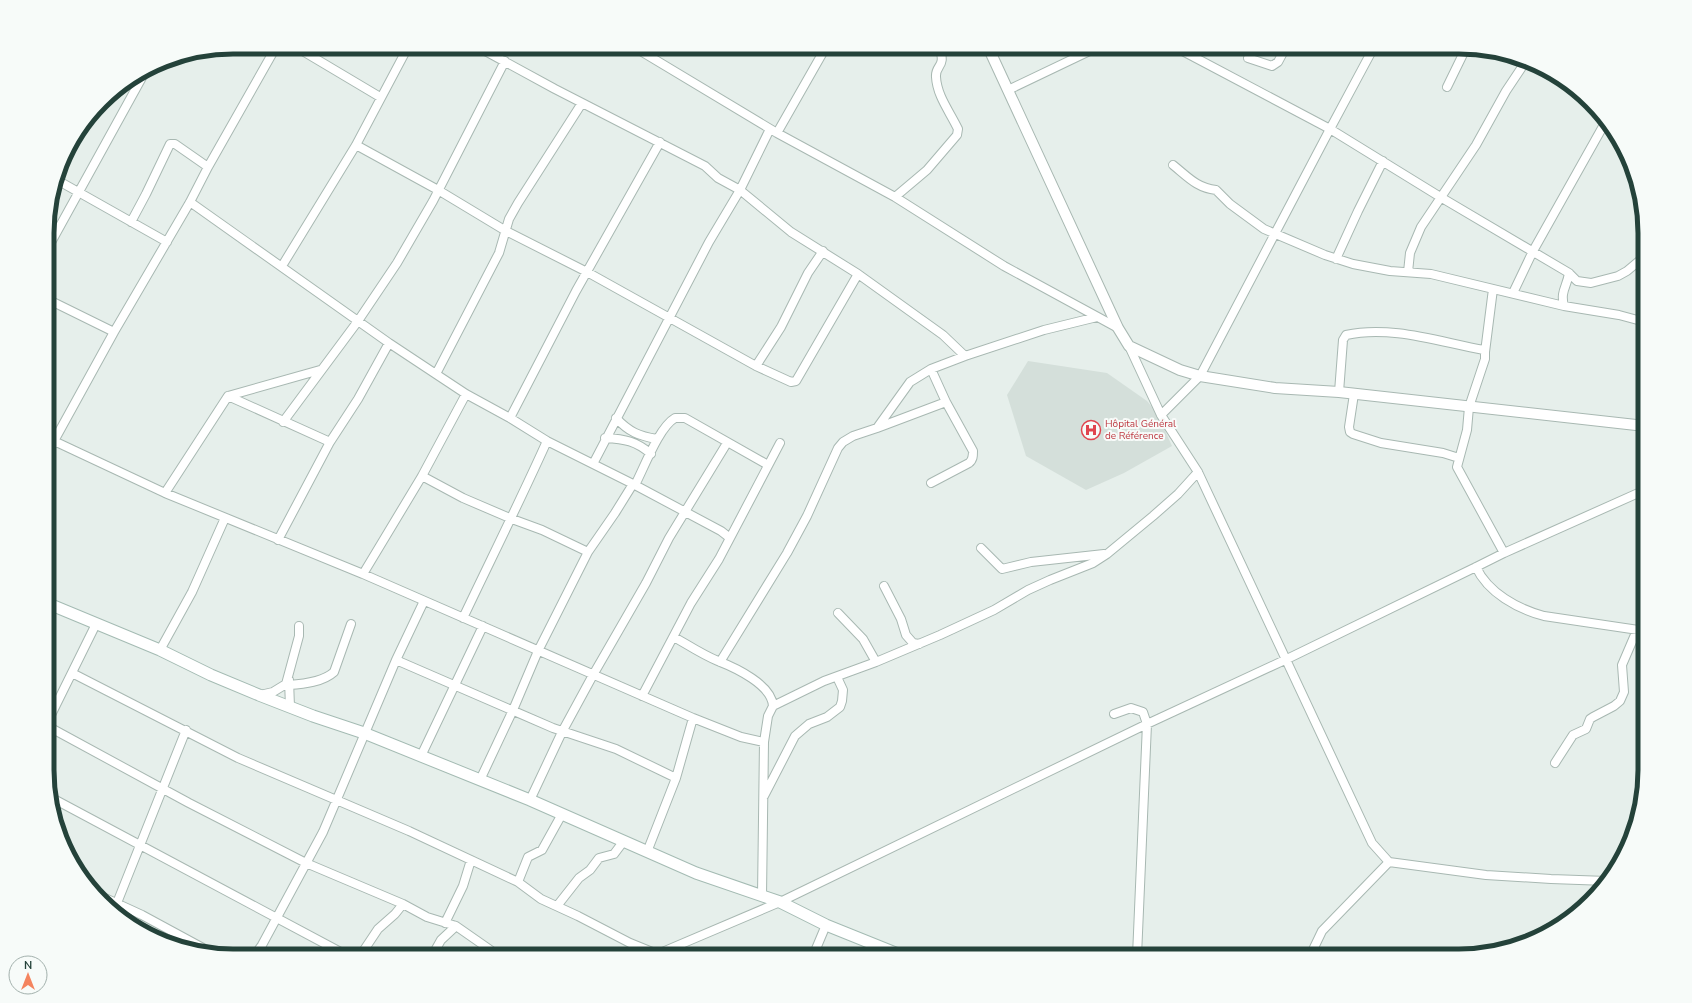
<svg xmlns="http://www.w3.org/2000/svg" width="1692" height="1003" viewBox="0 0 1692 1003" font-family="'Nunito Sans',sans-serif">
<rect width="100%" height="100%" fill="#e6efeb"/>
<path fill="#d4dfda" d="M1028 361 1107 373 1147 401 1157 413 1172 446 1124 473 1086 490 1026 456 1007 395Z"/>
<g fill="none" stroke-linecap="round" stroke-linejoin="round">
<defs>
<path id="minor" d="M296 47 380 97
M478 47 555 89 705 166 718 178 740 190 791 232 858 274 943 335 965 356
M634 47 777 133 895 197 1004 266 1118 328
M1078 47 1081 55
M1175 47 1330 129 1442 198 1569 273 1577 281 1591 283 1618 276 1627 271 1645 256
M1248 58 1272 66 1278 62 1286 47
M1447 87 1466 48
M1008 90 1098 47
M777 133 826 47
M356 145 438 190 506 231 587 272 756 366 791 382 796 381 858 274
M1173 165C1188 177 1197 188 1216 190L1230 204 1264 229 1325 255 1353 264 1390 271 1431 274 1564 306 1619 315 1645 322
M57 180 167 242
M895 197 927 170 957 135 958 129C950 112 937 96 936 77 935 64 947 68 939 47
M190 202 389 343 466 394 510 418 547 441 633 484 721 531 730 538
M131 222 146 194 170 144H175L208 167
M49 246 145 72
M1336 259 1358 211 1383 161
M282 266 356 145 408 47
M1408 272 1410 253 1421 227 1476 145 1506 91 1526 61
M1513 293 1533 251 1606 121
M49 300 114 332
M1564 306C1560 291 1567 287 1569 273
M1129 346 1161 415 1198 472 1372 843 1389 862 1322 931 1310 956
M1485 352 1493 289
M756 366 781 327 808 273 823 251
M436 374 499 253 509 219 518 203 582 103
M1339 392 1343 340 1346 335C1391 325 1439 342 1484 350L1485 352V359L1469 407 1467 430 1457 467 1504 553
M1354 394 1349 427 1350 432 1353 434 1381 443 1443 453 1459 458
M228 396 330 442
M1161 415 1200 376 1330 129 1374 47
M510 418 576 291 660 142
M616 418C629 432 639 436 657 439
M283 422 358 321 397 263 433 201 505 61
M877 428 946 402 931 369
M605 438C625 439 636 441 651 454
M54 441 165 493 363 574 693 718 741 737 764 742
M49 450 114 332 190 202 208 167 276 47
M593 464 709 242 740 190 770 129
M422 476 463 498 512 519 542 530 588 552
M931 483 969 463C973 460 973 456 973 451L946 402
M635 485C644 468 659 427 675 418H685L768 465
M165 493 228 396 320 370
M278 540 330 442 358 399 389 343
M981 548 1002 569 1031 562 1104 554
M1476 567C1488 593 1518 609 1544 616L1645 631
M363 574 422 476 466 394
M884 586 901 619 906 635 913 643 919 644
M838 613 863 639 876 662
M463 618C491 559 520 501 547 441
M674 637C688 645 703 655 718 661 736 668 772 685 773 706
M160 650 192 592 225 518
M396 660 553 728 616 749 676 778
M720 662 787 553 807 516 838 448 843 442 853 436 877 428 910 382 931 369 965 356 1044 330 1097 317
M72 673 238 758 409 831 518 882 541 899 578 916 630 943 657 954
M289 680 290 707
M289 685C304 684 323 682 334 672L351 624
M260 695 273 692 286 684 299 636V626
M642 696 691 603 719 559 780 443
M1114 714 1131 708 1143 712 1147 724 1137 956
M49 719 96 624
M49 727 189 803 306 863 403 904 427 917 456 926 499 956
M421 756 483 626
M1555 763 1573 735 1586 729 1590 719 1593 717 1614 706 1620 701 1624 692 1622 665 1637 630
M480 780 513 710 538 651 588 552 615 513 633 484
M764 796 795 736 809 724 827 717 840 707 842 701 843 690 837 677
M50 797 348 956
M530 800 562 732 593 675 646 583 669 538 727 443
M647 852 676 778 693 718
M1389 862 1486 875 1551 879 1607 881
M518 882 528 857 542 850 562 814
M762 896 764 742 768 716 773 706 824 681 876 662 940 635 994 610 1028 590 1050 580 1093 563 1107 554 1153 516 1178 494 1198 472
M105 898 142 915 214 954
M557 906 579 878 590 870 599 858 614 854 623 842
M115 908 186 730
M445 923 463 886 471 860
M254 956 262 945 323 832 396 660 424 601
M360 956 378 929 395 914 403 904
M432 956 441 940 456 926
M653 956 780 902 1147 724 1287 659 1476 567 1504 553 1645 490
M813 956 826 925"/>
<path id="tertiary" d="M988 47 1118 328 1129 346 1180 370 1200 376 1275 388 1339 392 1645 426"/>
<path id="secondary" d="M49 604 160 650 211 675 259 695 313 716 364 733 530 800 696 873 780 902 826 925 903 956"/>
</defs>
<use href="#minor" stroke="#a8b8b2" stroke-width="10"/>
<use href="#tertiary" stroke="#a8b8b2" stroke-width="12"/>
<use href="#secondary" stroke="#a4bbb3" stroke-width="13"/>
<use href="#minor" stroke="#fff" stroke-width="8"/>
<use href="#tertiary" stroke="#fff" stroke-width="10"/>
<use href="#secondary" stroke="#fff" stroke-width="11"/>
</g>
<defs>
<symbol id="hospital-ring" viewBox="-11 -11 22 22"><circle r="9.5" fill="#f7fbf9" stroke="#e0444e" stroke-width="1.5"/><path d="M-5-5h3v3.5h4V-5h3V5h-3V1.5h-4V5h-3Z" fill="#e0444e"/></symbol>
</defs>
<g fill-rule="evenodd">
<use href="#hospital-ring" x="1080" y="419" width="22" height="22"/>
</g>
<g text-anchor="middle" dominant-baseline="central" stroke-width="4" stroke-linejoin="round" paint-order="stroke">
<g font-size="10" fill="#be3a42" stroke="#f7fbf9" text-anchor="start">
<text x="1105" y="424">Hôpital Général<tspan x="1105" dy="12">de Référence</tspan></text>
</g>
</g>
<path d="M0 0H1692V1003H0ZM233 54H1459A179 179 0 0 1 1638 233V770A179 179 0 0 1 1459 949H233A179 179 0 0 1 54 770V233A179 179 0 0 1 233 54Z" fill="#f7fbf9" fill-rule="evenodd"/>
<path fill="none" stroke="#24423a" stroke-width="5" d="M233 54H1459A179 179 0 0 1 1638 233V770A179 179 0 0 1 1459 949H233A179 179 0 0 1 54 770V233A179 179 0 0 1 233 54Z"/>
<g transform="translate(28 975)"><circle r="19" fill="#f7fbf9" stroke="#a3b1ad"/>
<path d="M0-3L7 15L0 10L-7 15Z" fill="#f4845f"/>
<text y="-6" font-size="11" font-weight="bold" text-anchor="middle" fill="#24423a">N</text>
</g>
</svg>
